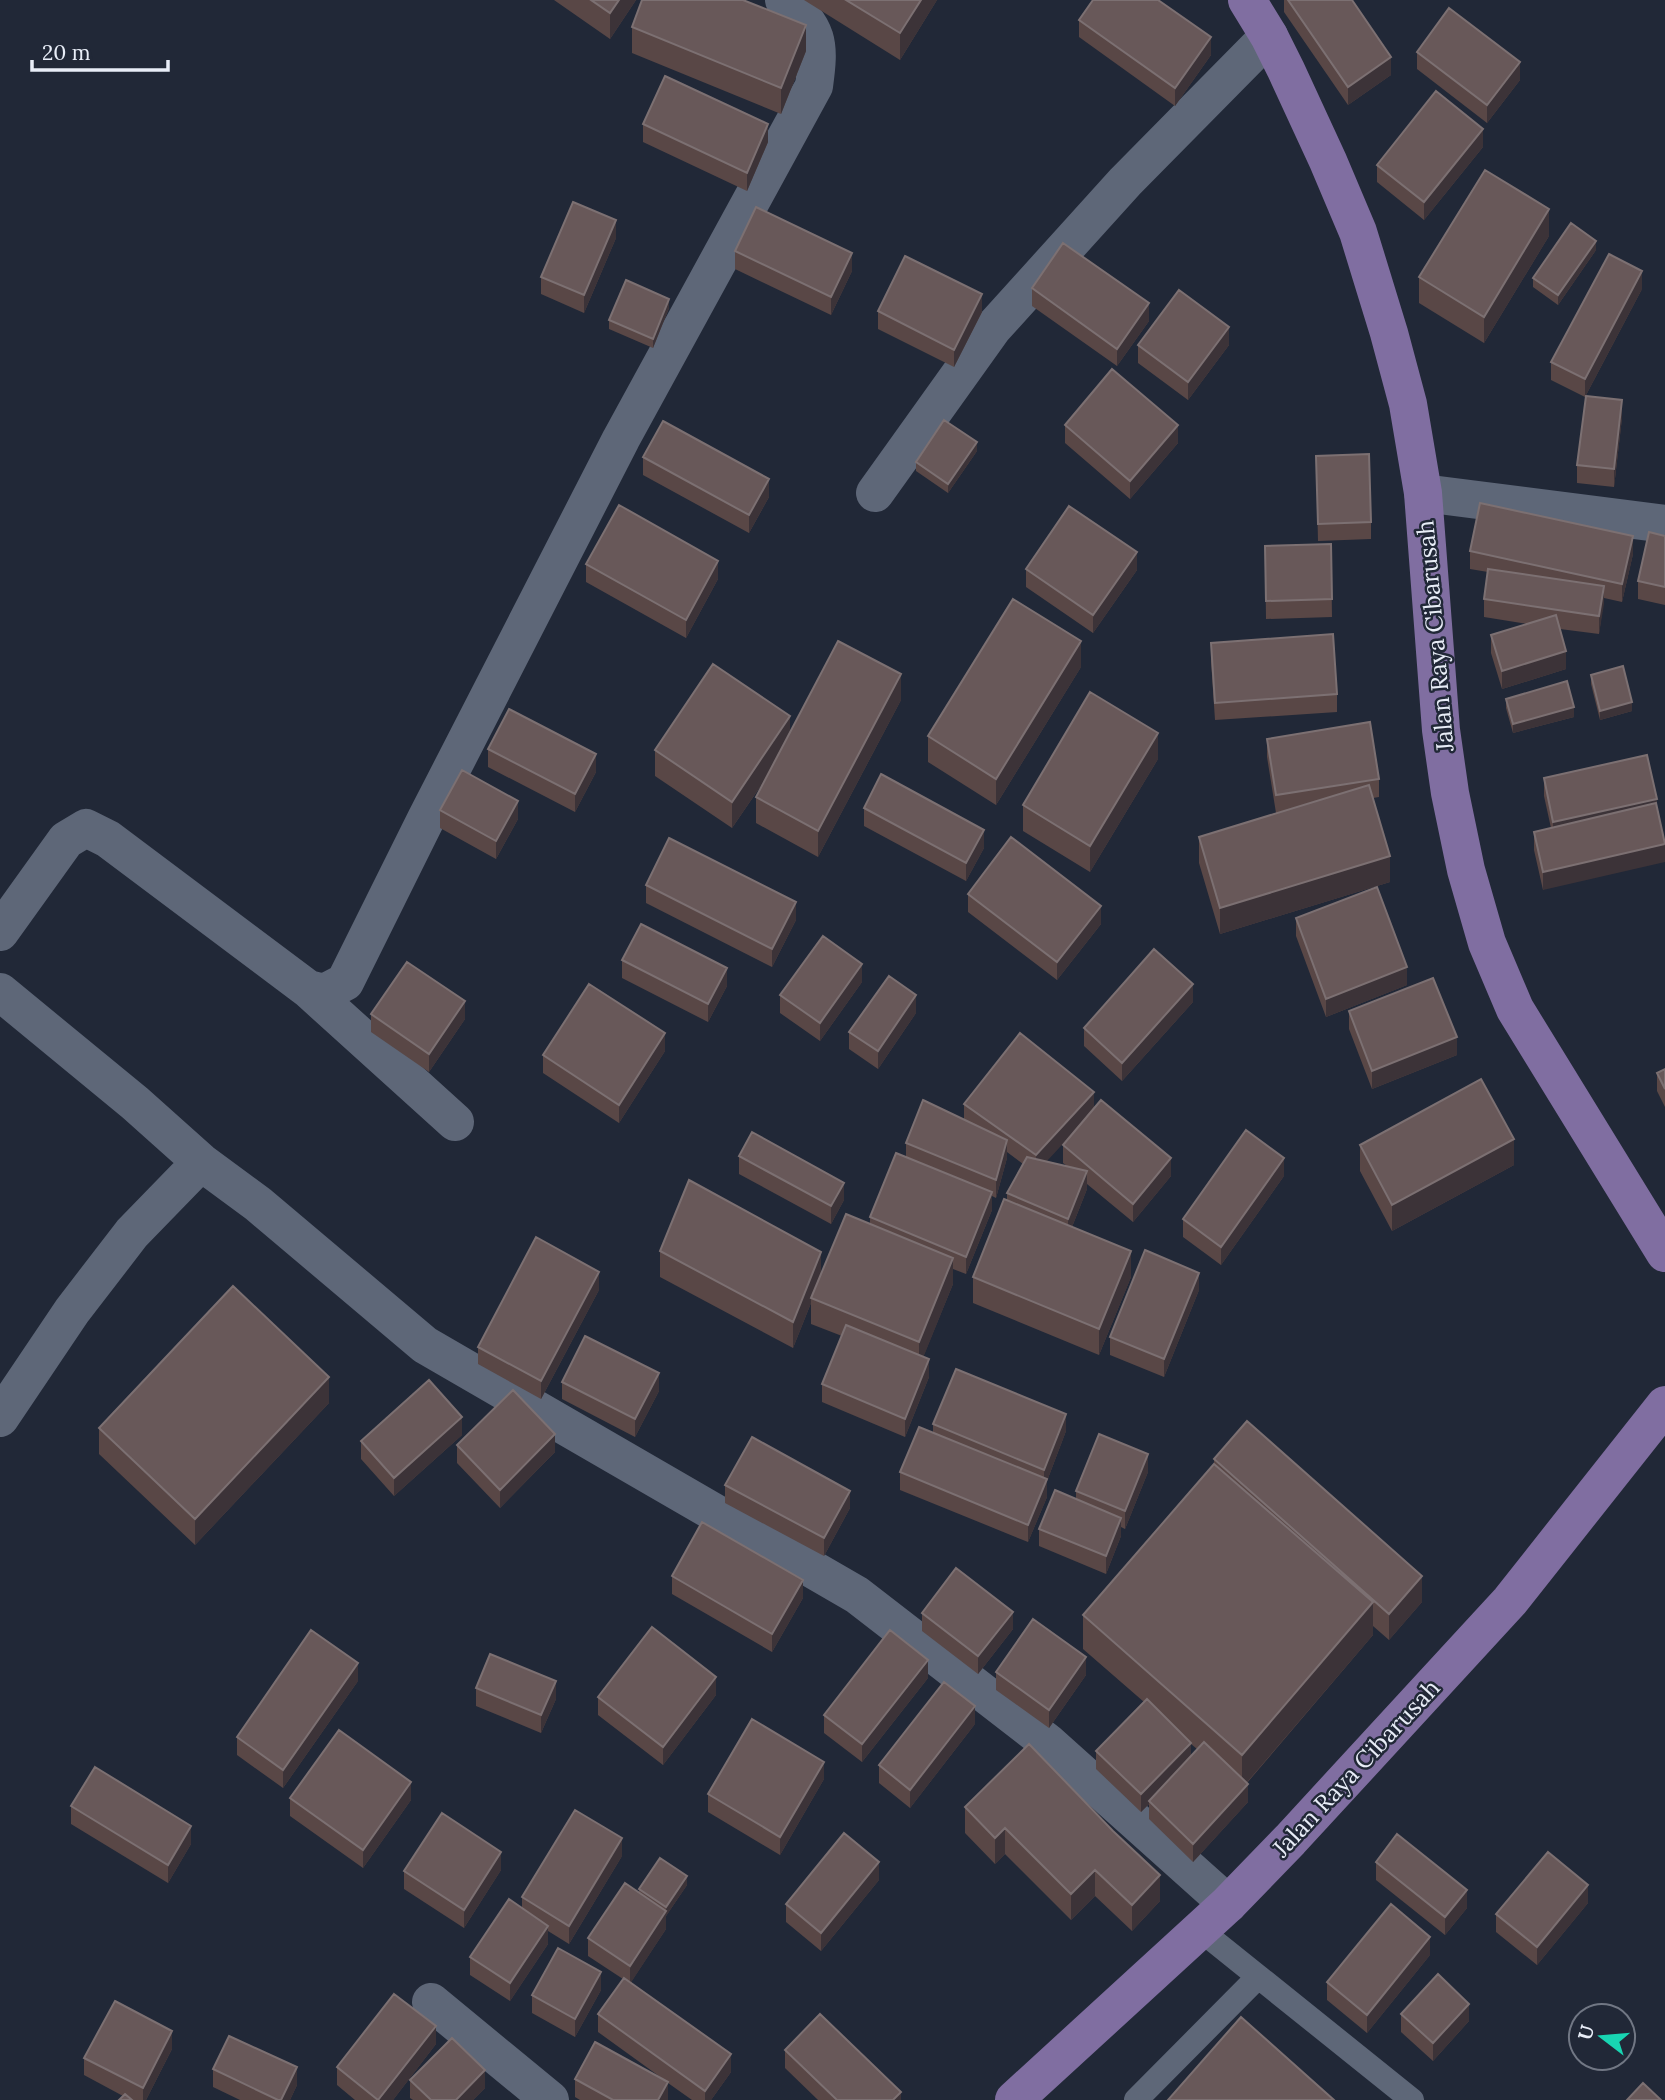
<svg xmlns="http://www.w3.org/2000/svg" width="1665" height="2100" viewBox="0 0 1665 2100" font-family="Lora,serif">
<rect width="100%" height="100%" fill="#212837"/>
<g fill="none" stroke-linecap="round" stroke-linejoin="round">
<path stroke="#5e6778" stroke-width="24" d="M1199 1929 1412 2100
M1136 2100 1258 1977"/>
<path stroke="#5e6778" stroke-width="38" d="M875 493 993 328 1125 182 1269 36
M1423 493 1665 524
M0 932 66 840 86 828 108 839 308 989 324 993 345 982 426 819 621 439 814 86C820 43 819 28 784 0
M308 989 455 1122
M0 992 135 1103 201 1162 258 1204 425 1345 857 1595 1047 1742 1228 1904
M0 1418 72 1311 132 1233 201 1162
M431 2002 550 2100"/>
<path stroke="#806ea1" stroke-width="38" d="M1247 0 1269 36 1286 70 1328 161 1358 232 1389 333 1408 404 1423 493 1441 730 1450 793 1466 870 1487 943 1515 1009 1665 1253
M1014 2100 1228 1904 1290 1840 1510 1601 1665 1405"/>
</g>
<path fill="#594746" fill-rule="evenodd" d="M554 0H636L610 39Z
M804 0H937L900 60Z
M1284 0H1352L1391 75 1348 105 1284 12Z
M1079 20 1211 55 1175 106 1079 37Z
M632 27 806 51 781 114 632 53Z
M1417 52 1520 80 1487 123 1417 69Z
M643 124 768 142 747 191 643 142Z
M1483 147 1424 220 1377 182V165Z
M1549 236 1484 343 1419 303V277Z
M616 238 584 313 541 294V277Z
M1596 250 1558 305 1533 287V278Z
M735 251 852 271 831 315 735 269Z
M1032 288 1149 321 1117 366 1032 306Z
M1642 289 1585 397 1551 380V362Z
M669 308 653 348 609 329V320Z
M878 311 982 312 954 367 878 329Z
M1138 345H1229L1188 400 1138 363Z
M1622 418 1614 487 1577 483V465Z
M1065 425 1178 443 1130 499 1065 443Z
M977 451 948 493 916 471V462Z
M1316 456 1371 522V539L1318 541Z
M643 457 769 497 749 533 643 475Z
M1665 536V605L1638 599V581Z
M1331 544 1332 617 1266 619 1265 546Z
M1470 551 1633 554 1622 602 1604 598 1599 634 1560 629 1566 669 1502 689 1491 653V635L1528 624 1484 617V599L1488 572 1470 569Z
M586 564 718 579 686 638 586 582Z
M1026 569 1137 570 1093 633 1026 587Z
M1211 643 1337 694V712L1215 720 1211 661Z
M1081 667 996 805 928 762V736Z
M1591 675 1632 711 1600 720 1591 684Z
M1506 699 1574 717 1513 733 1506 708Z
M901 700 818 857 756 823V797L767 777 732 828 655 776V750L790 733Z
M1267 739 1379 779V797L1373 798 1390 882 1220 934 1199 863V837L1276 813 1267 757Z
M488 749 596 772 575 812 488 767Z
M1158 759 1090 872 1023 831V805Z
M1544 778 1657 804 1543 890 1534 850V832L1551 828 1544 796Z
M864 808 984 848 966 881 864 826Z
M440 810 518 819 496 859 440 828Z
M646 885 796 920 772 967 646 903Z
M968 894 1101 924 1057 980 968 912Z
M1296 918 1407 985 1326 1017 1296 936Z
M622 960 727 986 708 1022 622 978Z
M862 982 820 1041 780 1013V995Z
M1193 1002 1122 1081 1084 1046V1028Z
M1349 1011 1457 1055 1372 1089 1349 1029Z
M916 1013 878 1069 849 1049V1032Z
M371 1014 465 1019 429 1072 371 1032Z
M665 1051 619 1123 543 1073V1055Z
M1665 1069V1107L1657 1091V1073Z
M964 1104 1094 1108 1171 1176 1133 1222 1087 1184V1189L1072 1227 1131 1277 1099 1355 973 1303V1277L1007 1200V1193L1023 1164 1007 1152V1158L996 1198 992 1196V1210L966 1274 953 1269V1284L923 1357 929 1377 905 1437 822 1402V1384L842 1336 811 1324V1303L793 1348 660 1277V1251L821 1274 870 1224V1217L906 1157V1143L964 1120ZM1084 1121 1063 1145V1163L1067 1166 1046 1161Z
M1360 1145 1514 1165 1392 1231 1360 1171Z
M739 1156 844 1200 831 1224 739 1174Z
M1284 1176 1221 1265 1183 1237V1219Z
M599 1290 541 1399 478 1364V1347Z
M1199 1290 1164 1377 1110 1355V1337Z
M562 1382 659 1391 635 1437 562 1399Z
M329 1403 195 1545 99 1454V1428Z
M933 1424 1066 1431 1047 1481V1497L1028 1542 900 1490V1472L933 1432Z
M462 1435 394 1496 361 1459V1441Z
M457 1445 555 1452 500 1508 457 1463Z
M1214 1459 1422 1602 1389 1640 1373 1626V1635L1247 1783 1248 1802 1193 1862 1149 1819V1804L1141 1812 1096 1769V1751L1144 1702 1083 1649V1615L1214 1464ZM1191 1744 1197 1749 1191 1756Z
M1148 1472 1125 1529 1121 1527V1536L1106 1574 1039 1546V1529L1076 1499V1491Z
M725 1485 850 1508 824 1556 725 1503Z
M672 1576 803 1598 772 1652 672 1594Z
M922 1613 1013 1629 978 1674 922 1631Z
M996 1672 1086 1675 1049 1728 996 1690Z
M928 1678 862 1762 824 1733V1715Z
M358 1681 283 1788 237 1755V1737Z
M476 1688 556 1699 541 1733 476 1706Z
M716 1695 663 1765 598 1715V1697Z
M975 1724 910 1808 879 1783V1765Z
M824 1779 780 1855 708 1812V1794Z
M290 1798 411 1800 363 1868 290 1816Z
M71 1806 191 1844 168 1883 71 1824Z
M965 1807 1160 1901 1132 1931 1095 1896 1071 1920 1005 1854 995 1864 965 1833Z
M622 1856 569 1944 548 1931V1944L510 2001 470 1975V1957L522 1908V1897Z
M1376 1862 1467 1908 1445 1935 1376 1880Z
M501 1870 464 1928 404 1889V1871Z
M879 1880 821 1951 786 1922V1904Z
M687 1885 666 1916V1929L631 1982 731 2072 711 2100H692L668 2083 667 2100H580L575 2097V2079H663L598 2032V2014L623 1979 588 1956V1938L639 1893V1889Z
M1588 1903 1537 1965 1496 1932V1914Z
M1430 1955 1367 2033 1327 2000V1982Z
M601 1990 575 2037 532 2013V1995Z
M1401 2014 1469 2021 1433 2061 1401 2032Z
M436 2044 393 2100H355L337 2085V2067Z
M172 2049 146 2100H119L123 2096 84 2075V2058Z
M785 2050 901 2100H818L785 2068Z
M213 2069 297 2085 290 2100H240L213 2087Z
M410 2080 485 2088 473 2100H413L410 2098Z"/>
<path fill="#3c3338" d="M619 0H636L610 39V13Z
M921 0H937L900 60V33Z
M806 25V51L781 114V88Z
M1211 37V55L1175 106V88Z
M1391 57V75L1348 105V87Z
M1520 62V80L1487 123V105Z
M768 124V142L747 191V173Z
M1483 129V147L1424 220V202Z
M1549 209V236L1484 343V317Z
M616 220V238L584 313V295Z
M1596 241V250L1558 305V295Z
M852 253V271L831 315V297Z
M1642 271V289L1585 397V379Z
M982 294V312L954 367V350Z
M669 299V308L653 348V339Z
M1149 303V321L1117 366V349Z
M1229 327V345L1188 400V382Z
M1622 400V418L1614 487V469Z
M1178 425V443L1130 499V481Z
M977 442V451L948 493V484Z
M769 479V497L749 533V515Z
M1633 536V554L1622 602V584Z
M1137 552V570L1093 633V615Z
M718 561V579L686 638V620Z
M1604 586V604L1599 634V616Z
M1081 641V667L996 805V779Z
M1566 651V669L1502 689V671Z
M901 674V700L818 857V831Z
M1632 702V711L1600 720V711Z
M1574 707V717L1513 733V724Z
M790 716V743L732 828V802Z
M1158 733V759L1090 872V846Z
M596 754V772L575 812V794Z
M1657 799V817L1553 839V822Z
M518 801V819L496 859V841Z
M984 830V848L966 881V863Z
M1665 844V862L1543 890V872Z
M1390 856V882L1220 934V908Z
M796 902V920L772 967V949Z
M1101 906V924L1057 980V962Z
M862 964V982L820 1041V1023Z
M1407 967V985L1326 1017V999Z
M727 968V986L708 1022V1004Z
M1193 984V1002L1122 1081V1063Z
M916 995V1013L878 1069V1051Z
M465 1001V1019L429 1072V1054Z
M665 1033V1051L619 1123V1105Z
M1457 1037V1055L1372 1089V1071Z
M1094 1092V1110L1036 1173V1155Z
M1514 1139V1165L1392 1231V1205Z
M1007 1140V1158L996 1198V1180Z
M1171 1158V1176L1133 1222V1204Z
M1284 1158V1176L1221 1265V1247Z
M1087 1171V1189L1068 1237V1219Z
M844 1183V1200L831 1224V1206Z
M992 1192V1210L966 1274V1257Z
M1131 1251V1277L1099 1355V1329Z
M821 1252V1278L811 1298V1303L793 1348V1322Z
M953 1258V1284L919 1368V1342Z
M599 1272V1290L541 1399V1381Z
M1199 1273V1290L1164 1377V1359Z
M929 1359V1377L905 1437V1419Z
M659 1373V1391L635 1437V1419Z
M329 1377V1403L195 1545V1519Z
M1066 1414V1431L1047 1481V1497L1028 1542V1525L1044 1486V1470Z
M462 1417V1435L394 1496V1478Z
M555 1434V1452L500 1508V1490Z
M1148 1454V1472L1125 1529V1511Z
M850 1491V1508L824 1556V1538Z
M1121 1518V1536L1106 1574V1556Z
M1422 1576V1602L1389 1640V1614Z
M803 1580V1598L772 1652V1634Z
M1373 1602V1635L1242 1788V1755Z
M1013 1612V1629L978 1674V1656Z
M1086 1657V1675L1049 1728V1710Z
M928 1660V1678L862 1762V1744Z
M358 1663V1681L283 1788V1770Z
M716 1677V1695L663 1765V1747Z
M556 1681V1699L541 1733V1715Z
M975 1706V1724L910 1808V1790Z
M1191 1743V1761L1149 1801V1804L1141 1812V1794Z
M824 1762V1779L780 1855V1837Z
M411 1782V1800L363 1868V1850Z
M1248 1784V1802L1193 1862V1844Z
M191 1826V1844L168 1883V1865Z
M1005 1828V1854L995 1864V1838Z
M622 1838V1856L569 1944V1926Z
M501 1852V1870L464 1928V1910Z
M879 1862V1880L821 1951V1933Z
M1095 1870V1896L1071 1920V1894Z
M1160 1875V1901L1132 1931V1905Z
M687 1876V1885L666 1916V1907Z
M1588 1885V1903L1537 1965V1947Z
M1467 1890V1908L1445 1935V1917Z
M666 1911V1929L630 1984V1966Z
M548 1926V1944L510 2001V1983Z
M1430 1937V1955L1367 2033V2015Z
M601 1972V1990L575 2037V2019Z
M1469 2004V2021L1433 2061V2043Z
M436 2026V2044L393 2100H379Z
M172 2031V2049L146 2100H143V2088Z
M731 2054V2072L711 2100H705V2091Z
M297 2067V2085L290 2100H281Z
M485 2070V2088L473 2100H456Z
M668 2082V2100H658Z
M901 2092V2100H893Z"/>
<path fill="#685859" stroke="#7c7072" stroke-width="2" d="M591 0H619L610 13Z
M642 0H743L806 25 781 88 632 27Z
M846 0H921L900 33Z
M1093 0H1158L1211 37 1175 88 1079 20Z
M1288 0H1352L1391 57 1348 87Z
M1449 8 1520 62 1487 105 1417 52Z
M665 76 768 124 747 173 643 124Z
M1436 91 1483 129 1424 202 1377 165Z
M1485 170 1549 209 1484 317 1419 277Z
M573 202 616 220 584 295 541 277Z
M756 207 852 253 831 297 735 251Z
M1571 223 1596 241 1558 295 1533 278Z
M1063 243 1149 303 1117 349 1032 288Z
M1609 254 1642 271 1585 379 1551 362Z
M905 256 982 294 954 350 878 311Z
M626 280 669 299 653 339 609 320Z
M1179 290 1229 327 1188 382 1138 345Z
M1112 369 1178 425 1130 481 1065 425Z
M1586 396 1622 400 1614 469 1577 465Z
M944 420 977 442 948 484 916 462Z
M663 421 769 479 749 515 643 457Z
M1369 454 1371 522 1318 524 1316 456Z
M1480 503 1633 536 1622 584 1470 551Z
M619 505 718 561 686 620 586 564Z
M1069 506 1137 552 1093 615 1026 569Z
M1649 532 1665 536V587L1638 581Z
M1331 544 1332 599 1266 601 1265 546Z
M1488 569 1604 586 1599 616 1484 599Z
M1013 599 1081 641 996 779 928 736Z
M1556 615 1566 651 1502 671 1491 635Z
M1333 634 1337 694 1215 703 1211 643Z
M838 641 901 674 818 831 756 797Z
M713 664 790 716 732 802 655 750Z
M1623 666 1632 702 1600 711 1591 675Z
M1567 681 1574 707 1513 724 1506 699Z
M1090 692 1158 733 1090 846 1023 805Z
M509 709 596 754 575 794 488 749Z
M1370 722 1379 779 1276 795 1267 739Z
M1647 755 1657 799 1553 822 1544 778Z
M462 770 518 801 496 841 440 810Z
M881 774 984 830 966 863 864 808Z
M1369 785 1390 856 1220 908 1199 837Z
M1656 803 1665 844 1543 872 1534 832Z
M1011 837 1101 906 1057 962 968 894Z
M669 838 796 902 772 949 646 885Z
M1377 887 1407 967 1326 999 1296 918Z
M641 924 727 968 708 1004 622 960Z
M823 936 862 964 820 1023 780 995Z
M1154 949 1193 984 1122 1063 1084 1028Z
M407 962 465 1001 429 1054 371 1014Z
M889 976 916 995 878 1051 849 1032Z
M1433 978 1457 1037 1372 1071 1349 1011Z
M589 984 665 1033 619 1105 543 1055Z
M1020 1033 1094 1092 1036 1155 964 1104Z
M1665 1069V1089L1657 1073Z
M1481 1079 1514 1139 1392 1205 1360 1145Z
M923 1100 1007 1140 996 1180 906 1143Z
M1101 1100 1171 1158 1133 1204 1063 1145Z
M1246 1130 1284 1158 1221 1247 1183 1219Z
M752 1132 844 1183 831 1206 739 1156Z
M896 1153 992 1192 966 1257 870 1217Z
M1027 1157 1087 1171 1068 1219 1007 1193Z
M689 1180 821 1252 793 1322 660 1251Z
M1004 1199 1131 1251 1099 1329 973 1277Z
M846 1214 953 1258 919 1342 811 1298Z
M536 1237 599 1272 541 1381 478 1347Z
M1145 1250 1199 1273 1164 1359 1110 1337Z
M233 1286 329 1377 195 1519 99 1428Z
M846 1325 929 1359 905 1419 822 1384Z
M585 1336 659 1373 635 1419 562 1382Z
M956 1369 1066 1414 1044 1470 933 1424Z
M429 1380 462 1417 394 1478 361 1441Z
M513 1390 555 1434 500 1490 457 1445Z
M1247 1421 1422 1576 1389 1614 1214 1459Z
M919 1427 1047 1479 1028 1525 900 1472Z
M1099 1434 1148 1454 1125 1511 1076 1491Z
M752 1437 850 1491 824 1538 725 1485Z
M1214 1464 1373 1602 1242 1755 1083 1615Z
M1055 1490 1121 1518 1106 1556 1039 1529Z
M702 1522 803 1580 772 1634 672 1576Z
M956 1568 1013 1612 978 1656 922 1613Z
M1033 1619 1086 1657 1049 1710 996 1672Z
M652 1627 716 1677 663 1747 598 1697Z
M311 1630 358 1663 283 1770 237 1737Z
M890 1630 928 1660 862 1744 824 1715Z
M490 1654 556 1681 541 1715 476 1688Z
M944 1682 975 1706 910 1790 879 1765Z
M1147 1699 1191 1743 1141 1794 1096 1751Z
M752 1719 824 1762 780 1837 708 1794Z
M339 1730 411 1782 363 1850 290 1798Z
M1204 1742 1248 1784 1193 1844 1149 1801Z
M1029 1744 1113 1831 1160 1875 1132 1905 1095 1870 1071 1894 1005 1828 995 1838 965 1807Z
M95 1767 191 1826 168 1865 71 1806Z
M575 1810 622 1838 569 1926 522 1897Z
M442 1813 501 1852 464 1910 404 1871Z
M844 1833 879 1862 821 1933 786 1904Z
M1397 1834 1467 1890 1445 1917 1376 1862Z
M1548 1852 1588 1885 1537 1947 1496 1914Z
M660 1858 687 1876 666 1907 639 1889Z
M625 1883 666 1911 630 1966 588 1938Z
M509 1899 548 1926 510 1983 470 1957Z
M1391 1904 1430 1937 1367 2015 1327 1982Z
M558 1948 601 1972 575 2019 532 1995Z
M1438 1974 1469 2004 1433 2043 1401 2014Z
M624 1978 731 2054 705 2091 598 2014Z
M394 1994 436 2026 378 2100 337 2067Z
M115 2001 172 2031 143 2088 84 2058Z
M820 2014 901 2092 893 2100H837L785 2050Z
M1241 2017 1334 2100H1168Z
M229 2036 297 2067 281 2100H278L213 2069Z
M452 2038 485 2070 456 2100H431L410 2080Z
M595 2042 668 2082 658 2100H613L575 2079Z
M1643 2083 1661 2100H1627Z
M125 2094 132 2100H119Z"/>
<g text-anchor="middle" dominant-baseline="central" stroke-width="5" stroke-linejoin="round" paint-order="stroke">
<g font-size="24" fill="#e8edf7" stroke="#212837">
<text transform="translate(1435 636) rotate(-95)">Jalan Raya Cibarusah</text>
<text transform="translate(1356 1768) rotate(-47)">Jalan Raya Cibarusah</text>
</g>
</g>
<g transform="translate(1602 2037) rotate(286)"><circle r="33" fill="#212837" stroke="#717784" stroke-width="2"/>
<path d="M0-5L12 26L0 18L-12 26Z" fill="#18d5b2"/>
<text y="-10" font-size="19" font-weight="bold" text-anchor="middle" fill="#e8edf7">U</text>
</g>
<path d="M32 60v10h136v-10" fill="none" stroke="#e8edf7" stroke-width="3.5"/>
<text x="42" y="60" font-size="21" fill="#e8edf7" stroke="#212837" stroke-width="5" paint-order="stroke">20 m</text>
</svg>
